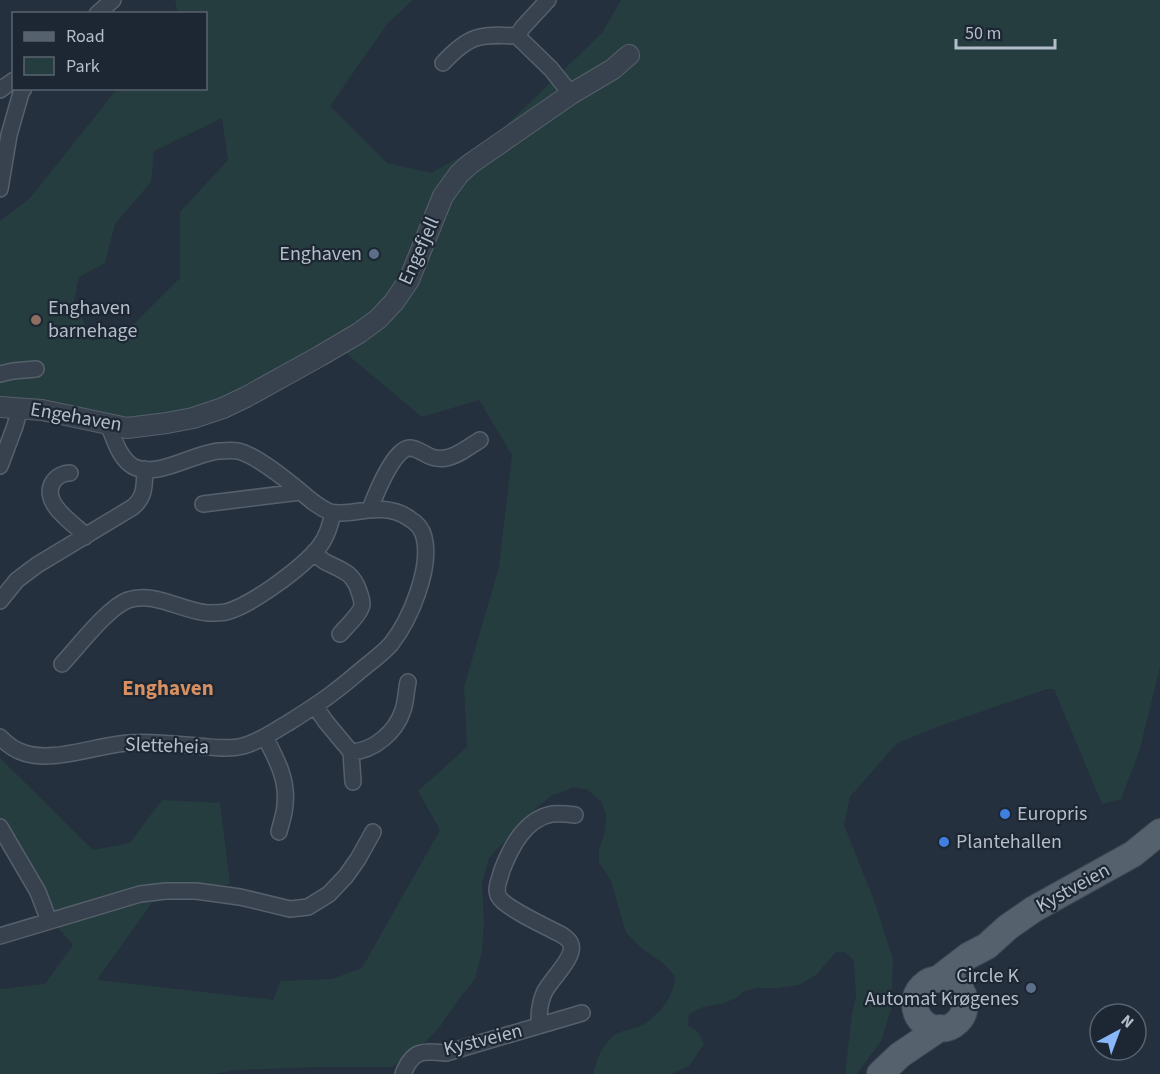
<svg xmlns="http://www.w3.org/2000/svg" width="1160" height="1074" viewBox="0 0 1160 1074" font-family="'Source Sans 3',sans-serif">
<rect width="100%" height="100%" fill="#24303e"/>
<path fill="#263d3f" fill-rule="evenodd" d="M175 0H413L387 24 330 106 387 163 431 173 491 140 602 33 621 0H1160V667L1139 752 1121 799 1102 804 1054 689H1047L945 724 897 743 850 797 844 825 875 903 893 959 891 1010 881 1041 857 1074H845L852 1014 856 996 854 961 845 952H836L816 975 799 985 778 988H757L744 991 736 998 724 1003 703 1007 689 1014 688 1026 698 1032 704 1044 689 1066 671 1074H593C597 1060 601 1047 612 1037 621 1029 633 1030 643 1025 647 1023 651 1019 654 1016 667 1005 674 992 675 976L663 963 644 950 626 933 611 881 599 862V849L605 832 606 815 601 801 588 790 573 787 551 796 532 812 489 858 482 884 484 922 482 951 475 979 459 999 439 1028 420 1047 392 1067H316L238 1070 212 1074H0V989L45 984 73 945 36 902 24 866 0 843V758L93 850 130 843 162 800 220 803 230 884 154 900 97 980 273 1000 281 981 332 979 362 968 440 830 418 791 467 747 464 687 499 567 512 455 479 400 422 417 342 350 151 434 0 413V221L30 198 117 89 206 88V14L178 13ZM222 118 228 160 180 212V278L126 332 92 341 78 308 74 301 79 277 105 263 115 224 151 182 154 151Z"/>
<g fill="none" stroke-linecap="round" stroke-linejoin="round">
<defs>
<path id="minor" d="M97 14 113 0
M517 36 523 27 548 0
M443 63C469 35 479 34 517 36L551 69 571 94
M0 90 14 80
M0 189 9 135 21 93 24 88
M0 374 13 371 36 369
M0 466 15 426 20 408
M70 473C64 473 57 476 53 482 41 502 70 521 83 533L85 537
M203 504 300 492
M370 509C375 496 394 447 410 448 423 449 428 461 446 458 458 456 470 446 480 440
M314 552C325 565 333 564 345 572 351 575 354 580 357 586 359 592 362 598 362 604 362 612 346 627 340 634
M0 601 17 580 37 565 133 507C146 496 144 484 145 469
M62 664C78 647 107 608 128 600 154 591 182 611 208 613 214 613 220 613 226 612 252 605 302 568 319 547 327 537 330 525 333 513
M315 706 326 722 351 752 353 782
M0 737C5 742 12 748 19 751 49 765 96 745 128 743 151 741 174 744 197 746 212 747 228 750 243 746 259 742 274 731 288 723 304 713 320 703 334 692 345 684 356 674 366 666 375 659 384 652 391 644 410 620 432 568 424 537 422 529 417 523 410 519 393 506 373 509 353 512 345 513 337 514 330 512 318 507 309 499 300 491 285 479 256 455 238 451 231 450 225 451 219 451 194 453 159 478 134 467 119 459 114 438 108 424
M265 737C276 758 288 780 285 804 285 813 281 823 279 832
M351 752C374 751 396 732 403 710 406 701 406 691 408 682
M0 827 38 892 49 921
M0 936 140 894 166 891H196L240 897 290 909 308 907 329 894 346 876 358 859 373 832
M539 1026C539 1015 539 1004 544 993 549 981 575 958 571 945 570 940 566 938 562 935 549 928 505 908 499 897 494 889 500 879 502 870 511 847 525 819 552 814 560 813 568 814 575 815
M403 1074C413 1049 423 1051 446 1053L582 1013"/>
<path id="tertiary" d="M0 407 42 410 127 428 167 423 193 418 223 408 246 397 320 356 359 333 378 319 394 302 409 280 443 196 459 174 470 164 571 94 613 69 629 55"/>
<path id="primary" d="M938 979 968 956 987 946 1008 927 1034 909 1133 854 1160 832
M915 1004a25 25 0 1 1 50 0a25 25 0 1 1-50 0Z
M880 1074 900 1055 940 1028"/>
</defs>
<use href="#minor" stroke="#56606c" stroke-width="18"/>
<use href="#tertiary" stroke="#56606c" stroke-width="22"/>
<use href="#primary" stroke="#414b57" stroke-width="28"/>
<use href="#minor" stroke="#38424e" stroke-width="15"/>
<use href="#tertiary" stroke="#38424e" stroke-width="20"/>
<use href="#primary" stroke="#56616e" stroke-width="26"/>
</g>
<g fill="#5c6f8a" stroke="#1d2733" stroke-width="2">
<circle cx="374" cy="254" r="6"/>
<circle cx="1031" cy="988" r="6"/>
</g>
<circle fill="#8d6e63" stroke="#1d2733" stroke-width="2" cx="36" cy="320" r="6"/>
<g fill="#3f7fe0" stroke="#1d2733" stroke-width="2">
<circle cx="1005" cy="814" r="6"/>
<circle cx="944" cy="842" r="6"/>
</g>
<g text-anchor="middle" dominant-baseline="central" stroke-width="4.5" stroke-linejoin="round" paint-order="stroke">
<g font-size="20" fill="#b4bdc9" stroke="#1d2733">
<text transform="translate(419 251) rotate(-66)">Engefjell</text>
<text transform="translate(76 417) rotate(10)">Engehaven</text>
<text transform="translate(167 746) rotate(2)">Sletteheia</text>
<text transform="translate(1073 888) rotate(-29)">Kystveien</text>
<text transform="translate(483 1040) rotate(-14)">Kystveien</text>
</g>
<g font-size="20" fill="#b4bdc9" stroke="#1d2733" text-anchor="start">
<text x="362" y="254" text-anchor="end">Enghaven</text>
<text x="48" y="308">Enghaven<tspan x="48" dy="23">barnehage</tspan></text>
<text x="1017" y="814">Europris</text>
<text x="956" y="842">Plantehallen</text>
<text x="1019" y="976" text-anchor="end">Circle K<tspan x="1019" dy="23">Automat Krøgenes</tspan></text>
</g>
<g font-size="21" font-weight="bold" fill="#d79061" stroke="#1d2733">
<text x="168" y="688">Enghaven</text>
</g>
</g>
<rect x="12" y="12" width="195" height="78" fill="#1d2733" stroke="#59636f" stroke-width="1.5"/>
<rect x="24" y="32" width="30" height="9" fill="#56616e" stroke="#59636f" stroke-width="1.5"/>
<text x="66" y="42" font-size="18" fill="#b4bdc9">Road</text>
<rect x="24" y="57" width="30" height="18" fill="#263d3f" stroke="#59636f" stroke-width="1.5"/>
<text x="66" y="72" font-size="18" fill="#b4bdc9">Park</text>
<g transform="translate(1118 1032) rotate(41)"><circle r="28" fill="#1d2733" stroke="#59636f" stroke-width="1.5"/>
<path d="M0-4.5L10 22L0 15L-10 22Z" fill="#88b7fa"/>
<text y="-9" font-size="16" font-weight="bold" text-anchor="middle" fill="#b4bdc9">N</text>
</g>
<path d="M956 39v9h99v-9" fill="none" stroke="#b4bdc9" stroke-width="3"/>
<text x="965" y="39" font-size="18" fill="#b4bdc9" stroke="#1d2733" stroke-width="4.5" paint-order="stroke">50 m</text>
</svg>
